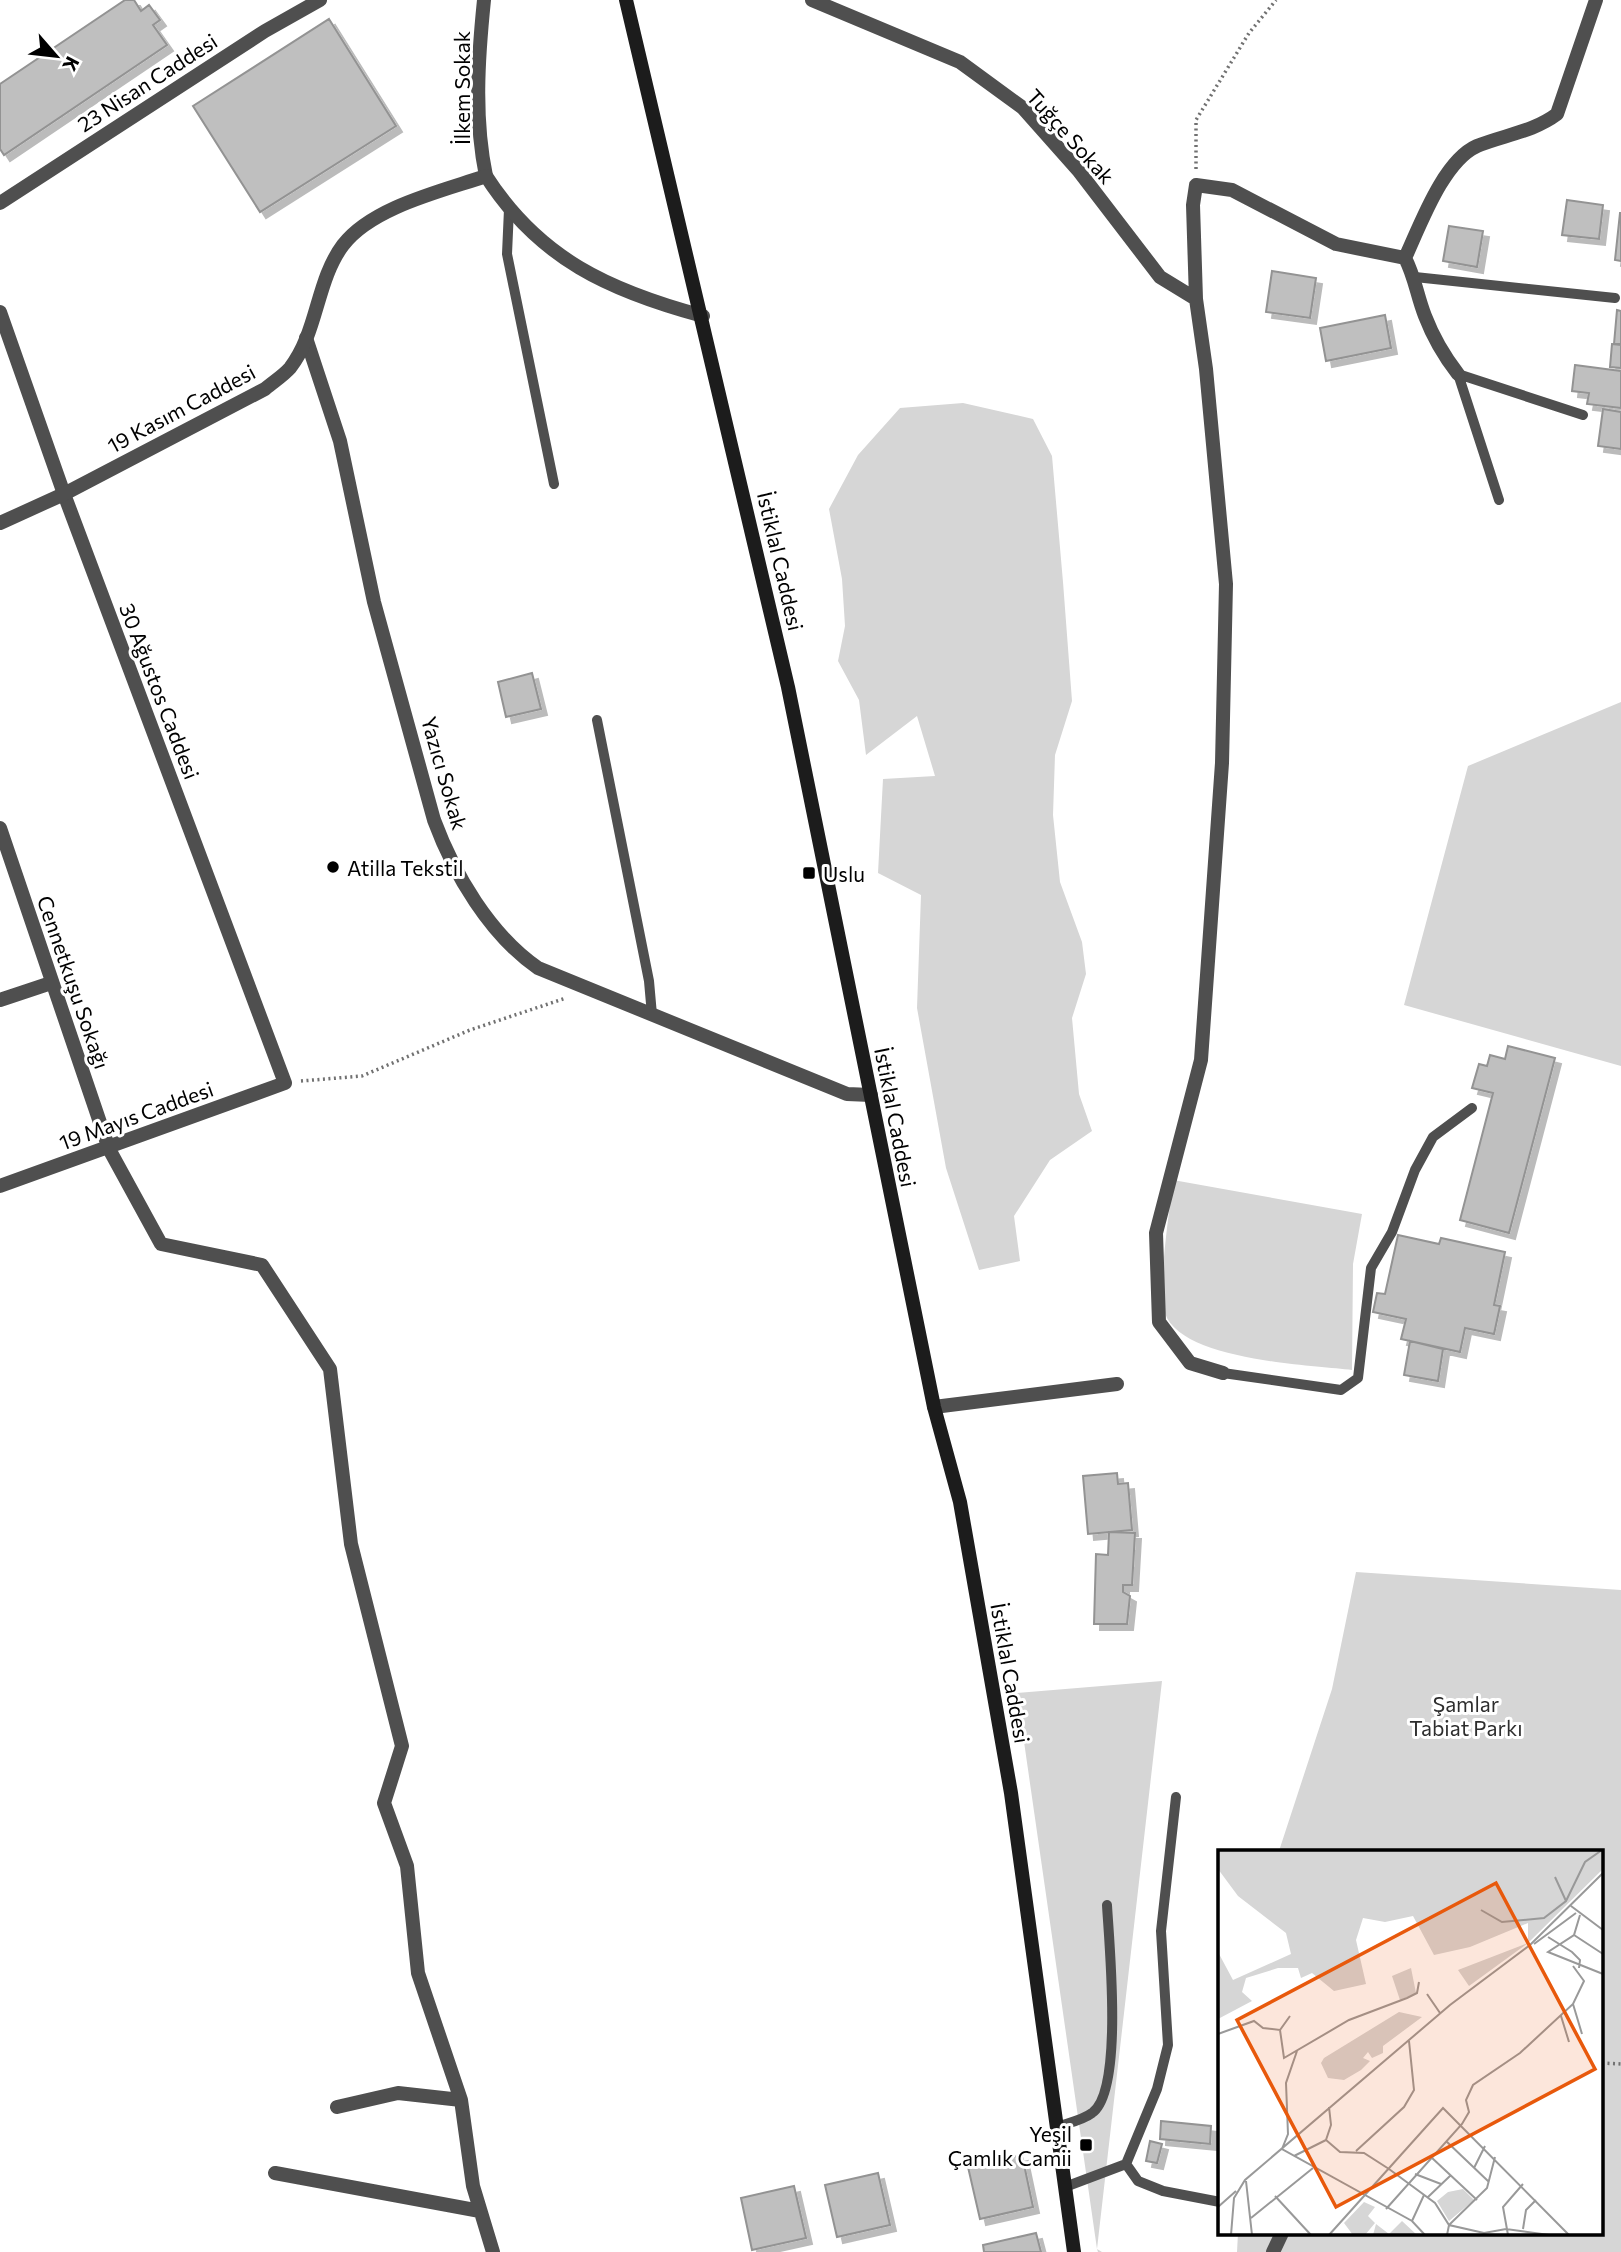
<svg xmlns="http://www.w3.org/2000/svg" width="1621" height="2252" viewBox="0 0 1621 2252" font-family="Commissioner,sans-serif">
<defs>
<filter id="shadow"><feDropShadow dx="6" dy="6" stdDeviation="0" flood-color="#0004"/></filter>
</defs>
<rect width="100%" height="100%" fill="#fff"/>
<path fill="#d6d6d6" d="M963 403 1033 419 1052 456 1063 582 1072 701 1055 755 1053 815 1060 882 1082 942 1086 974 1072 1018 1079 1094 1092 1131 1050 1160 1014 1216 1020 1261 979 1270 946 1168 917 1008 921 895 878 873 883 779 935 776 917 716 866 755 859 700 838 661 845 626 842 579 829 509 858 455 900 408Z
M1621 702V1066L1404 1005 1468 766Z
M1173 1180 1362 1214 1353 1264 1352 1370C1308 1365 1180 1360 1165 1313 1157 1290 1170 1208 1173 1180Z
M1356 1572 1621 1590V2252H1237L1238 2233H1602V1851H1279L1332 1689Z
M1162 1681 1097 2249 1102 2252H1098L1097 2249 1017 1693Z"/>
<path fill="#bfbfbf" stroke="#939393" stroke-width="2" filter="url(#shadow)" d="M125 0H134L141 11 149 5 160 20 153 25 167 45 4 155 0 149V84Z
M329 19 396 126 260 212 193 106Z
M1567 200 1603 205 1599 239 1562 235Z
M1620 213H1621V261L1615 260Z
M1449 226 1483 231 1477 267 1443 261Z
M1272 271 1316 278 1310 318 1266 312Z
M1617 310 1621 311V344H1614Z
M1385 315 1391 348 1326 361 1320 328Z
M1612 344 1621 345V368L1610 367Z
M1575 365 1621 371V408L1587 404 1589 393 1572 391Z
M1603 409 1621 412V449L1598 446Z
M532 673 541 709 506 717 498 682Z
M1508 1046 1555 1058 1509 1233 1460 1220 1493 1093 1472 1088 1479 1064 1487 1066 1490 1055 1505 1059Z
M1398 1235 1439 1244 1441 1238 1505 1252 1494 1305 1500 1306 1494 1334 1465 1328 1460 1352 1401 1339 1406 1319 1373 1312 1377 1293 1385 1294Z
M1410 1341 1443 1349 1438 1381 1404 1375Z
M1117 1473 1118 1484 1128 1483 1132 1530 1088 1534 1083 1476Z
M1109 1532 1135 1533 1132 1585H1123V1592L1130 1596 1127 1624H1094L1096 1554 1108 1555Z
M1161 2121 1211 2126 1210 2144 1160 2139Z
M1150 2141 1162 2144 1157 2163 1146 2161Z
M1022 2155 1033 2207 980 2219 968 2167Z
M878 2173 890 2225 837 2237 825 2185Z
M794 2186 806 2238 752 2250 741 2198Z
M1036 2233 1041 2252H984L983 2245Z"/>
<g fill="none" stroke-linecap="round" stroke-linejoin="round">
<path stroke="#717171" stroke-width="3.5" stroke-dasharray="2 3.5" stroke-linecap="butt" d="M1196 169V120L1249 33 1276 0
M301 1081 362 1076 470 1030 566 998
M1602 2063 1621 2064"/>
<path stroke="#4f4f4f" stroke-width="10" d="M509 209 507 254 554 484
M1415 277 1615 298
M1458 374 1499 500
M1458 374 1583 415
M597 720 649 981 652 1015
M1223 1373 1341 1390 1358 1378 1371 1268 1392 1232 1415 1170 1433 1137 1472 1108
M1057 2127C1068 2123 1083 2120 1092 2113 1124 2091 1109 1943 1107 1905
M1126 2164 1138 2181 1163 2191 1220 2202
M1065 2187 1126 2164 1157 2089 1168 2045 1161 1931 1176 1797"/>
<path stroke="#4f4f4f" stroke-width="14" d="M484 0C478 59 474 118 486 176
M812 0 960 62 1023 108 1078 170 1160 277 1196 299
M0 203 265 31 320 0
M0 312 64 494 285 1083 0 1186
M306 338 340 441 374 602 434 820C454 874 490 935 538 968L847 1094 871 1095
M1458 374C1444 356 1433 337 1425 316 1417 296 1415 277 1405 258 1420 226 1443 161 1477 146 1504 135 1533 132 1557 114L1596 0
M0 828 109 1149 161 1244 262 1265 330 1369 351 1544 402 1746 384 1803 407 1866 418 1973 461 2100 473 2186 493 2252
M0 1000 51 983
M1223 1373 1190 1363 1159 1322 1156 1233 1201 1060 1222 763 1226 584 1206 369 1196 299 1193 205 1196 185 1232 190 1336 244 1405 258
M934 1407 1117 1384
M337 2107 398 2093 461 2100
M275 2173 480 2211
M1273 2252 1282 2233"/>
<path stroke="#4f4f4f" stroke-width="14" d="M0 523 64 494 265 389C273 382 283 376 290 368 318 332 316 281 343 245 372 207 442 191 486 176 539 259 610 291 703 316"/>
<path stroke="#1c1c1c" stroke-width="14" d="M626 0 788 687 934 1407 960 1502 1011 1793 1074 2252"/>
</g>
<g fill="#000" stroke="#fff" stroke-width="2.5">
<circle cx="333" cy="867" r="7"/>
<rect x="802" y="866" width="14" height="14" rx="3.5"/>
<rect x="1079" y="2138" width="14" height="14" rx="3.5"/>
</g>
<g text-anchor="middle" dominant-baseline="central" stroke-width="6" stroke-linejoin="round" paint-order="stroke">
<g font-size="21" fill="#000" stroke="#fff">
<text transform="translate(147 82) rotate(-33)">23 Nisan Caddesi</text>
<text transform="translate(461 88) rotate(-90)">İlkem Sokak</text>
<text transform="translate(1071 136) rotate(48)">Tuğçe Sokak</text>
<text transform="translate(181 408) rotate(-28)">19 Kasım Caddesi</text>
<text transform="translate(781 561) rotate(77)">İstiklal Caddesi</text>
<text transform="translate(160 691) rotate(69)">30 Ağustos Caddesi</text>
<text transform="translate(445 773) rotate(74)">Yazıcı Sokak</text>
<text transform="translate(74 982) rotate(71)">Cennetkuşu Sokağı</text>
<text transform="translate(136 1115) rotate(-20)">19 Mayıs Caddesi</text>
<text transform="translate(896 1117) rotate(79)">İstiklal Caddesi</text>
<text transform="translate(1011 1673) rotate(80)">İstiklal Caddesi</text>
</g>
<g font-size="21" fill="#000" stroke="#fff" text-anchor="start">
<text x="347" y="867">Atilla Tekstil</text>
<text x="823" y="873">Uslu</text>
<text x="1072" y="2133" text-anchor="end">Yeşil<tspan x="1072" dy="24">Çamlık Camii</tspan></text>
</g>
<g font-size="21" fill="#2d2d2d" stroke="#fff">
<text x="1466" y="1703">Şamlar<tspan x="1466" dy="24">Tabiat Parkı</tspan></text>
</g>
</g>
<g transform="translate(1218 1850)">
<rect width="385" height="385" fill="#fff"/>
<path d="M0 0H385V19L310 93 251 136 240 120 310 93V73L252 97 216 105 195 66 167 72 145 68 138 90 148 134 116 141 94 123 83 128 80 118H60L28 128 24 142 34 151 0 169V102L15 130 73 104 68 83 20 46 0 19ZM193 118 198 143 182 150 174 126ZM181 162 204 167 165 196V203L154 208 150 202 145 208 152 211 143 220 126 230 110 228 103 213 106 208ZM245 339 256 350 231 371 219 351 230 342ZM146 352 157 357 150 366 157 373 147 385H135L126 373ZM184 371 199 385H155L158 374 171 384Z" fill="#d6d6d6"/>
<path fill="none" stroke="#999" stroke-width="2" d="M337 27 348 51M353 56 385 80M263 60 284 72 326 68 348 51 367 12 384 0M362 65 356 85 330 102 385 124M356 85 385 104M330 87 354 102 362 110 361 118M316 94 358 63M209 144 222 163M355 154 364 184M343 166 351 192M62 180 66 208 131 170 189 148 199 143 201 132M0 184 36 171 45 178 62 180 72 166M79 201 68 233 70 284 64 299 194 371 207 385M111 257 113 275 108 290 122 302 146 303 171 319 217 353 231 375 266 383 288 379 331 385M228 291 271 332M138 301 186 257 196 240 191 191M76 306 108 290M213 307 259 350M256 318 267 296M197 324 223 334M28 331 34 385M57 346 93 385M210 347 233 325M0 357 18 341M168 359 244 274 251 262 248 250 255 235 302 203 355 154 366 131 355 116M33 368 95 318M194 371 206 345M305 379 308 360 318 350M13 385 16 348 27 330 232 155 312 95 385 23M111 385 225 258 351 385M229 385 231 375 269 338 277 307M290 385 285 357 305 334"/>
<path fill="#e8590c" fill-opacity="0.15" stroke="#e8590c" stroke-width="3.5" d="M278 33 377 219 118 357 19 170Z"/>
<rect width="385" height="385" fill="none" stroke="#000" stroke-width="3.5"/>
</g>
<g transform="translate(56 56) rotate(118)" stroke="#ffffff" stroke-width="5" paint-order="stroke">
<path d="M0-5L12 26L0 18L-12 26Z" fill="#000000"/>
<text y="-10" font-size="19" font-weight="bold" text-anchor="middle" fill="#000000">K</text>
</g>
</svg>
